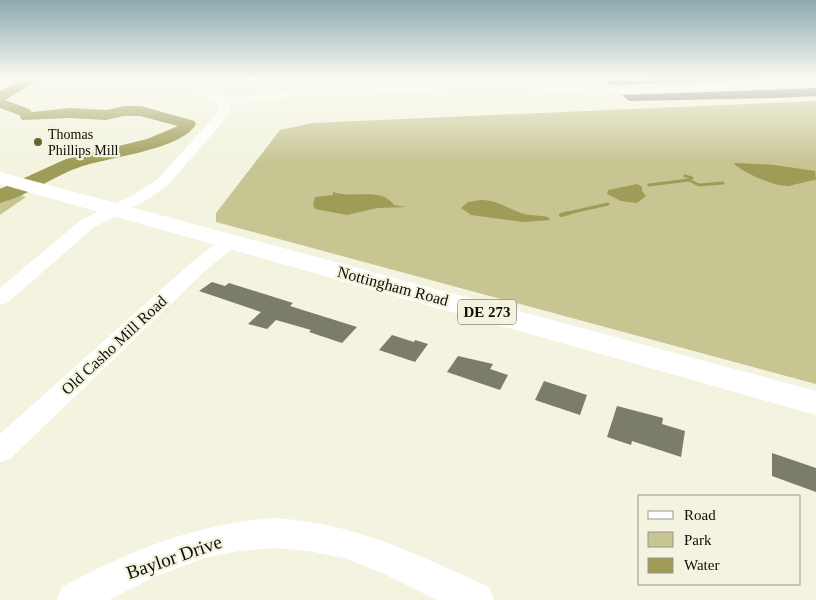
<svg xmlns="http://www.w3.org/2000/svg" width="816" height="600" viewBox="0 0 816 600" font-family="Georgia,serif">
<rect width="100%" height="100%" fill="#f3f3e0"/>
<path fill="#c7c592" d="M816 101V384L216 222V213L280 130 312 123Z
M0 188 26 197 0 215Z"/>
<path fill="#9f9c58" d="M736 163 775 165 815 171 816 180C807 181 798 184 789 186 775 187 744 173 734 164Z
M637 184 642 187V191L646 196 637 203 621 201 607 194 608 190Z
M333 192C354 199 381 187 394 205L407 207 377 208 347 215 315 209 313 205 315 197 333 195Z
M481 200C498 200 508 209 524 214 532 216 540 215 548 217L550 220 524 222 471 215 461 208 468 202Z"/>
<g fill="none" stroke-linecap="round" stroke-linejoin="round">
<path stroke="#9f9c58" stroke-width="3" d="M685 176 692 178 689 179
M649 185 689 180 699 185 723 183
M564 214 608 204"/>
<path stroke="#9f9c58" stroke-width="4" d="M561 215 569 213"/>
<path fill="#9f9c58" fill-rule="evenodd" d="M24 79H40L5 100 29 109 32 112 70 108 106 110 124 106H141L194 121 196 124C182 150 108 157 80 167 53 176 28 196 0 203V189L66 159 147 139 178 126 140 116H124L106 120 70 118 22 120 19 115 0 108V91Z"/>
</g>
<path fill="#7c7c6c" d="M646 79H786L610 85 604 81Z
M816 88V96L777 98 629 101 622 95Z
M212 282 225 286 229 283 293 303 290 306 357 327 342 343 309 332 311 330 276 320 267 329 248 324 261 312 199 291Z
M392 335 414 342 415 340 428 344 415 362 379 350Z
M458 356 493 364 490 369 508 375 500 390 447 372Z
M544 381 587 395 580 415 535 400Z
M617 406 663 418 662 424 685 431 681 457 632 441 631 445 607 437Z
M772 453 816 468V492L772 476Z"/>
<g fill="none" stroke-linecap="round" stroke-linejoin="round">
<path fill="#fff" fill-rule="evenodd" d="M183 79H202L230 98 292 91 429 85 478 79H513L532 84 590 88 816 80V86L590 94 532 90 498 82 429 91 292 97 231 104 228 116 168 185 145 201 93 228 7 303 0 305V288L81 220 133 195 158 179 218 112 219 104 194 93Z
M230 236 236 238 239 242 236 246 207 269 10 459 0 462V434L193 261 224 238Z
M274 518C356 523 415 554 489 587L494 600H437L382 573 344 558 309 551 274 548 239 551 204 558 150 579 109 600H57L62 587C131 550 195 524 274 518Z"/>
<path fill="#fff" fill-rule="evenodd" d="M0 172 816 391V415L0 184Z"/>
</g>
<linearGradient id="sky" x2="0" y2="1"><stop stop-color="#8baaae"/><stop offset="0.48" stop-color="#fafaf1"/><stop offset="1" stop-color="#fafaf1" stop-opacity="0"/></linearGradient>
<rect width="816" height="163" fill="url(#sky)"/>
<circle fill="#666431" stroke="#f3f3e0" stroke-width="2" cx="38" cy="142" r="5"/>
<g text-anchor="middle" dominant-baseline="central" stroke-width="4.5" stroke-linejoin="round" paint-order="stroke">
<g font-size="14" fill="#0e0e08" stroke="#f3f3e0" text-anchor="start">
<text x="48" y="134">Thomas<tspan x="48" dy="16">Phillips Mill</tspan></text>
</g>
<rect fill="#f3f3e0" stroke="#535349" stroke-width="1" x="458" y="299.5" width="58" height="25" rx="4"/>
<g font-size="15" font-weight="bold" fill="#0e0e08">
<text x="487" y="312">DE 273</text>
</g>
<g font-size="16" fill="#0e0e08" stroke="#f3f3e0">
<text transform="translate(393 286) rotate(15)">Nottingham Road</text>
<text transform="translate(114 345) rotate(-43)">Old Casho Mill Road</text>
</g>
<g font-size="19" fill="#0e0e08" stroke="#f3f3e0">
<text transform="translate(174 557) rotate(-19)">Baylor Drive</text>
</g>
</g>
<rect x="638" y="495" width="162" height="90" fill="#f3f3e0" stroke="#97978a"/>
<rect x="648" y="511" width="25" height="8" fill="#ffffff" stroke="#97978a"/>
<text x="684" y="520" font-size="15" fill="#0e0e08">Road</text>
<rect x="648" y="532" width="25" height="15" fill="#c7c592" stroke="#97978a"/>
<text x="684" y="545" font-size="15" fill="#0e0e08">Park</text>
<rect x="648" y="558" width="25" height="15" fill="#9f9c58" stroke="#97978a"/>
<text x="684" y="570" font-size="15" fill="#0e0e08">Water</text>
</svg>
